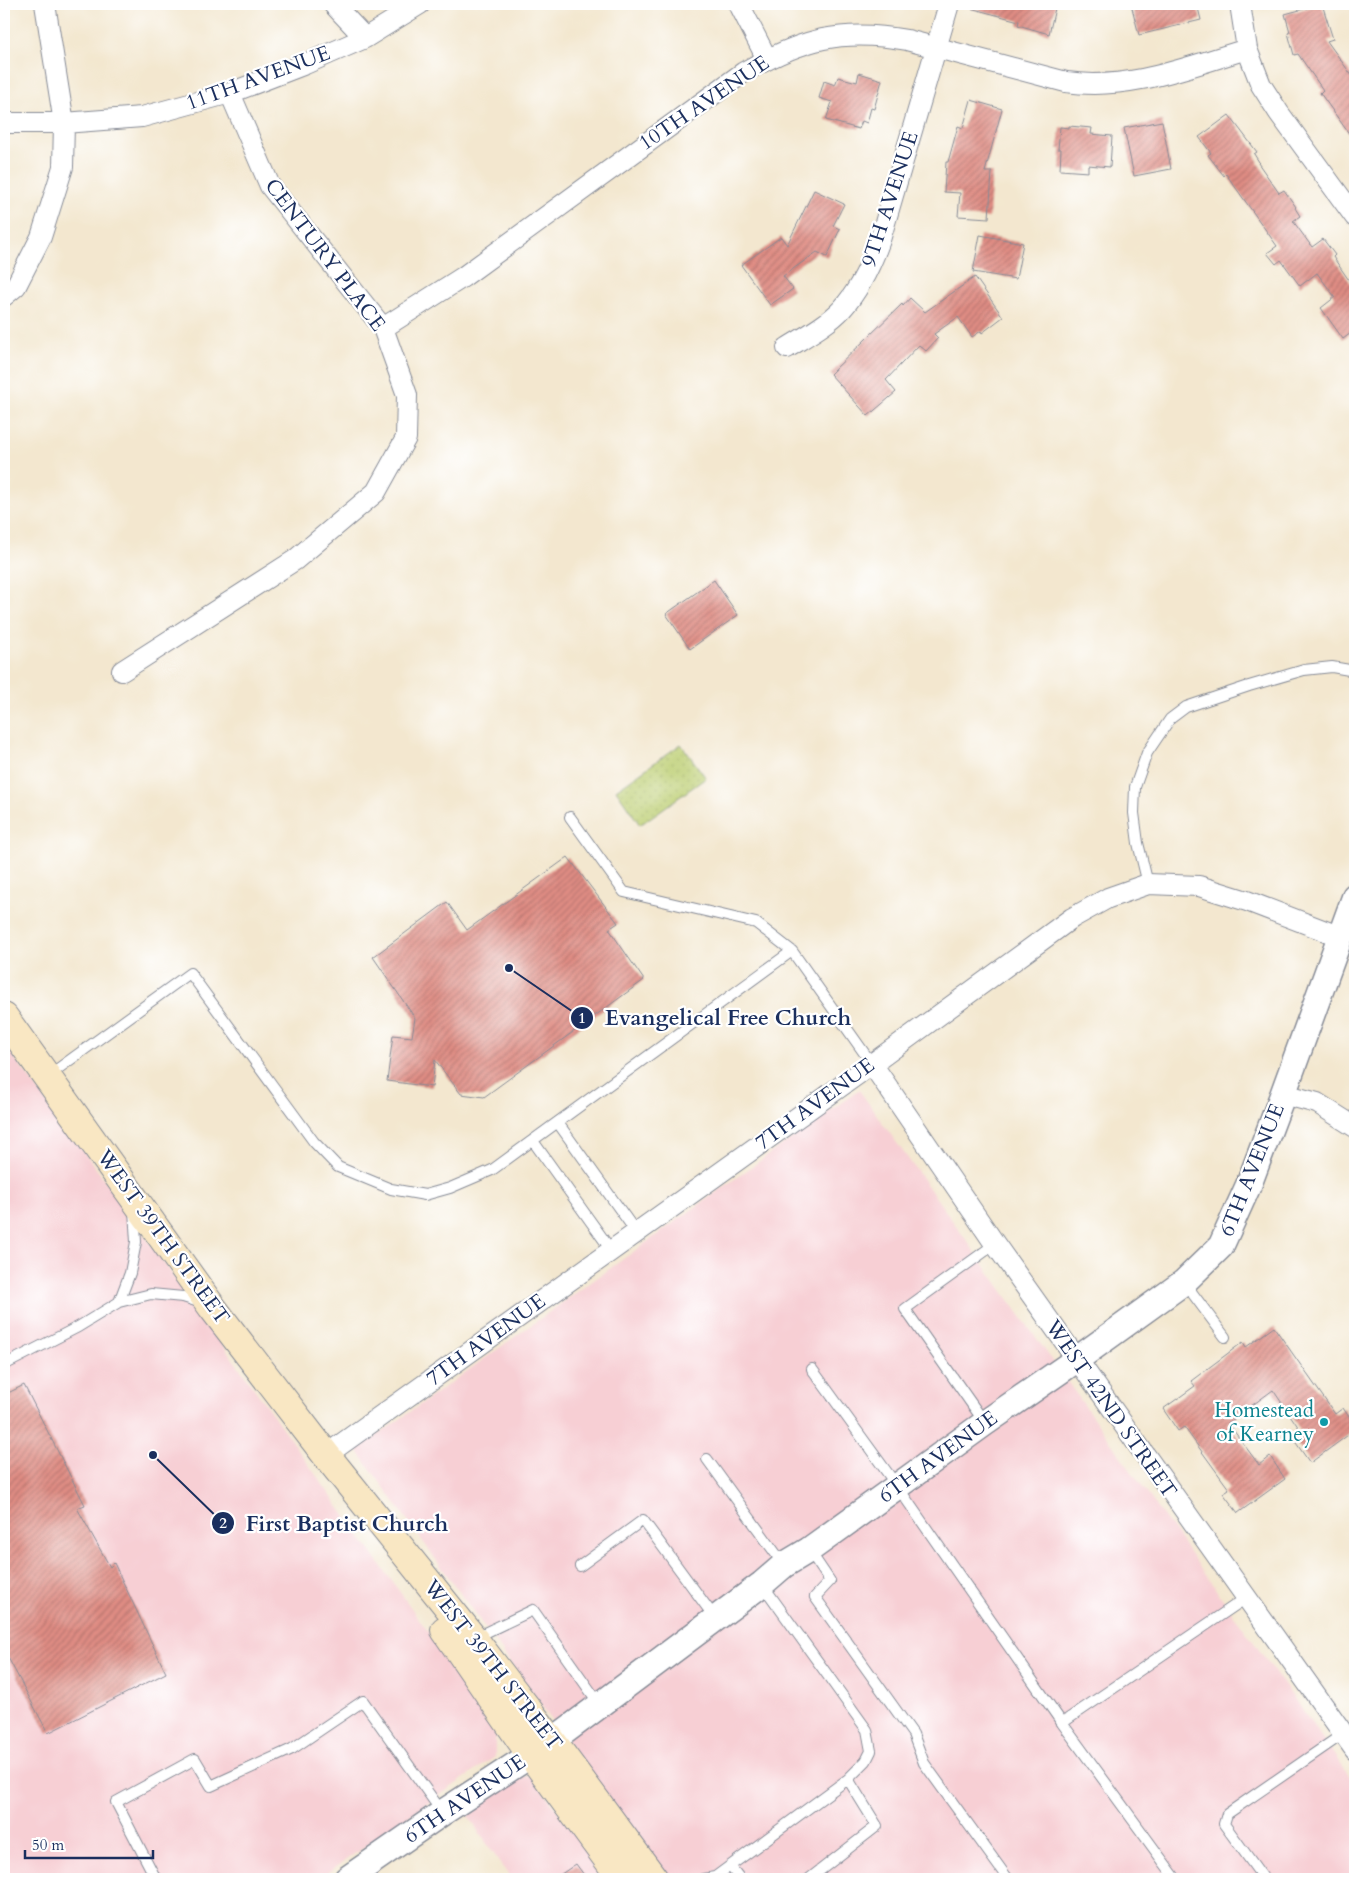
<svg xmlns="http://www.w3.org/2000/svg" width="1359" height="1883" viewBox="0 0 1359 1883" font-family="Cardo,serif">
<defs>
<pattern id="green-dots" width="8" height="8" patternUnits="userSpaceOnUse" patternTransform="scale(1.25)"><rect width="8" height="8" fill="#bcce71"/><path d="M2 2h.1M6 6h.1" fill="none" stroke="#a1b164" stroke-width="1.8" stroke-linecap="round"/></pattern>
<pattern id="building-hatch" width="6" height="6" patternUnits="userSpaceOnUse" patternTransform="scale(1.25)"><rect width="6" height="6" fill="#df8c83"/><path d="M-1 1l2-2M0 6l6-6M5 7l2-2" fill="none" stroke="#b4736e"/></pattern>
</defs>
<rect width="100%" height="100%" fill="#fff"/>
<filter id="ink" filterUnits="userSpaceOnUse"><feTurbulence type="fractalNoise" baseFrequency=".02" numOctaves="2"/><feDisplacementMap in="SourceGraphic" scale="10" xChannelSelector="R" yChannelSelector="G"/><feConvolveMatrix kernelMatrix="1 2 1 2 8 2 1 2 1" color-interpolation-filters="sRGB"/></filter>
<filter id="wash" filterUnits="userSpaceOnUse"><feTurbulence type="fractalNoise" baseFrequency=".0096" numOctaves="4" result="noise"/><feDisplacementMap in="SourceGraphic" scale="20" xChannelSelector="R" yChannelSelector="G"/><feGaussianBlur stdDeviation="1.12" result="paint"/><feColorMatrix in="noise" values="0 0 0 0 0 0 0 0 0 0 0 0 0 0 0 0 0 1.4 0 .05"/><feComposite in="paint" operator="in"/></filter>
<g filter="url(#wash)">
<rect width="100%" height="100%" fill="#f3e7cf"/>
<path fill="#f7cfd4" d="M4 1044 109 1186 495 1725V1757L318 1879H4Z
M859 1090 1355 1784V1879H666L357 1450Z
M516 1776 533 1777 607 1879H511L468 1816Z"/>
<path fill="url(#green-dots)" stroke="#6c7e68" d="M681 744 706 778 640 825 616 790Z"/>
<g id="blocks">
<path fill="url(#building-hatch)" d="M971 4H1056L1049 34 1018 25 1019 21 970 8Z
M1131 4H1197L1201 20 1139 35Z
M1322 4 1333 39 1327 41 1355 80V142L1320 93 1323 90 1298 54 1294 55 1288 33 1290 32 1285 14Z
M859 73 882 80 874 109 871 108 867 123 862 121 859 129 826 120 832 102 819 98 824 81 835 85 838 77 857 82Z
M971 100 1002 109 985 172H992L989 218 958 216 960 193 944 192 946 162H948L958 126 963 128Z
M1229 115 1257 152 1254 154 1259 162 1258 163 1279 193 1284 190 1296 207 1295 208 1300 216 1293 221 1312 247 1323 239 1335 255 1333 257 1355 289V330L1343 339 1321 308 1335 297 1317 273 1300 286 1281 260 1276 264 1267 253 1277 246 1226 174 1224 176 1208 155 1211 153 1199 137Z
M1162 121 1171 169 1134 176 1124 128Z
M1069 126 1092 128 1091 134 1112 136 1110 167 1088 165V172L1060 170 1061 149H1058L1060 127 1069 128Z
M814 190 844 204 833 226 840 229 827 257 817 252 783 276 793 289 770 305 741 265 781 237 787 245Z
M980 235 1023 243 1016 279 973 272Z
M975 277 1003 317 982 333 981 331 972 337 958 317 934 334 938 338 926 351 919 345 886 380 896 392 868 416 830 374 902 304 903 306 910 298 925 312Z
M714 580 738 615 690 649 666 614Z
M568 857 618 923 609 929 644 980 484 1097 461 1094 435 1060 432 1087 387 1081 393 1035 412 1037 415 1018 373 957 447 902 467 930Z
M1274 1327 1335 1414 1343 1408 1355 1426V1430L1310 1463 1294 1440 1303 1434 1273 1390 1228 1423 1259 1465 1270 1456 1285 1479 1238 1513 1223 1493 1229 1489 1184 1427 1178 1431 1163 1409 1195 1386 1191 1381 1243 1342 1246 1347Z
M24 1385 85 1505 77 1508 110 1567 114 1563 166 1673 48 1733 4 1650V1395Z
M576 1864 587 1879H554Z"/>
</g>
</g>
<g filter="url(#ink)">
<use href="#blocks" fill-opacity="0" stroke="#878b96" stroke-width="1"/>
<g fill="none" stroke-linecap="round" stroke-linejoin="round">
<defs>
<path id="service" d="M570 817 624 892 756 923 792 951 872 1064
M1148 884 1138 843 1134 813 1135 787 1147 753 1170 719 1186 707 1249 686 1304 670 1332 667 1355 671
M48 1076 190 973 314 1142 338 1167 391 1189 425 1195 450 1188 492 1170 792 951
M558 1123 636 1232
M533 1141 611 1250
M1184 1282 1225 1337
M119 1302 130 1273 136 1242 134 1210
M4 1365 78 1327 119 1302 151 1294 183 1297 202 1303
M812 1369 897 1486 1062 1723 1176 1879
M985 1423 905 1309 995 1244
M707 1459 784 1565
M809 1550 830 1581 815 1597 913 1734 924 1763 1008 1879
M580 1566 643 1520 715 1618
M474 1638 533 1610 600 1705
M1062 1723 1246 1598
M730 1866 740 1879
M156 1879 116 1802 195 1759 211 1786 292 1749 363 1701 442 1812
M703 1879 715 1877 848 1779 866 1761 871 1751 867 1730 762 1584
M809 1879 877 1826 848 1779
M1264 1879 1224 1824 1227 1814 1343 1734"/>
<path id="minor" d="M333 4 365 38
M739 4 767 59
M1240 4 1247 49 1261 85 1279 113 1355 217
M4 123H64L142 117 230 93 303 65 365 38 420 4
M4 296 16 286 41 237 63 167 64 123 45 4
M383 328 463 277 744 72C802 39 841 28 907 40L1066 82C1129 91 1187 67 1247 49
M787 348C806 336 827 325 842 309 860 289 871 265 880 240L949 4
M122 671 295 560 376 492 406 438 407 395 383 328 270 186 230 93
M872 1064 995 1244 1355 1750
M1283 1094 1317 1103 1355 1127
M326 1455 872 1064 1072 918 1108 898 1148 884 1199 886 1247 901 1341 937"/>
<path id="tertiary" d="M347 1879 442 1813 552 1741 762 1584 784 1565 809 1550 985 1423 1076 1360 1184 1282 1221 1246 1249 1184 1283 1094 1355 896"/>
<path id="secondary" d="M4 1017 212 1307 326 1455 473 1638 552 1741 654 1879
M445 1630 531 1755 622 1879"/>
</defs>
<use href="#service" stroke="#878b96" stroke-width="12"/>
<use href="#minor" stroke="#878b96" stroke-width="22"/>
<use href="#tertiary" stroke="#878b96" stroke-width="28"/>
<use href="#secondary" stroke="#878b96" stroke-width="30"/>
<use href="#service" stroke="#fff" stroke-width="10"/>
<use href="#minor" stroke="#fff" stroke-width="20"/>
<use href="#tertiary" stroke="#fff" stroke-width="25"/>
<use href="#secondary" stroke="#f9e7c3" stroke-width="28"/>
</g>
</g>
<circle fill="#0f9aa8" stroke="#fff" stroke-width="2" cx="1324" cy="1422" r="5"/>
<g text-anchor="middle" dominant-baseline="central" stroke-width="4.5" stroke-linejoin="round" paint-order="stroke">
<g font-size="21" fill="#1b2f5e" stroke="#fff">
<text transform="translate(258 78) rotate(-20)">11TH AVENUE</text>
<text transform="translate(704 103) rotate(-34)">10TH AVENUE</text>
<text transform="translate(890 199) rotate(-72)">9TH AVENUE</text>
<text transform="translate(325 255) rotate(53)">CENTURY PLACE</text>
<text transform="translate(815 1104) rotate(-36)">7TH AVENUE</text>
<text transform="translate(1252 1170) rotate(-68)">6TH AVENUE</text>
<text transform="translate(163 1237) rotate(54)">WEST 39TH STREET</text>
<text transform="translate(486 1340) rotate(-36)">7TH AVENUE</text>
<text transform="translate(1111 1409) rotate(55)">WEST 42ND STREET</text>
<text transform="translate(938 1457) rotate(-36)">6TH AVENUE</text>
<text transform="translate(493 1665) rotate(52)">WEST 39TH STREET</text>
<text transform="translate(465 1799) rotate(-34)">6TH AVENUE</text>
</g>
<g font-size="21" fill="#0d838f" stroke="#fff" text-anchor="end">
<text x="1314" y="1410">Homestead<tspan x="1314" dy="24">of Kearney</tspan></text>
</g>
</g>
<path fill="none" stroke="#1b2f5e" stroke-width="2" d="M509 968L582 1018M153 1455L223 1523"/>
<g fill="#1b2f5e" stroke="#fff" stroke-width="2">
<circle cx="509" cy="968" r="5"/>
<circle cx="153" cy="1455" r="5"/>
<circle cx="582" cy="1018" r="12"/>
<circle cx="223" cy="1523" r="12"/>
</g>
<g font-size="15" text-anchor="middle" font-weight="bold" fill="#fff">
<text x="582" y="1023">1</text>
<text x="223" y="1528">2</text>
</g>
<g font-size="22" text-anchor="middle" font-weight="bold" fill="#1b2f5e" stroke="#fff" stroke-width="4.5" stroke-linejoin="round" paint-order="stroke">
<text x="728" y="1025">Evangelical Free Church</text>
<text x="347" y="1531">First Baptist Church</text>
</g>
<rect width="1359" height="1883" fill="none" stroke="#fff" stroke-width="20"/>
<path d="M25 1850v8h128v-8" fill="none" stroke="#1b2f5e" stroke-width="2.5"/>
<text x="32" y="1850" font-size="15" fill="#1b2f5e" stroke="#ffffff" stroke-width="4" paint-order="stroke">50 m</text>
</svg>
